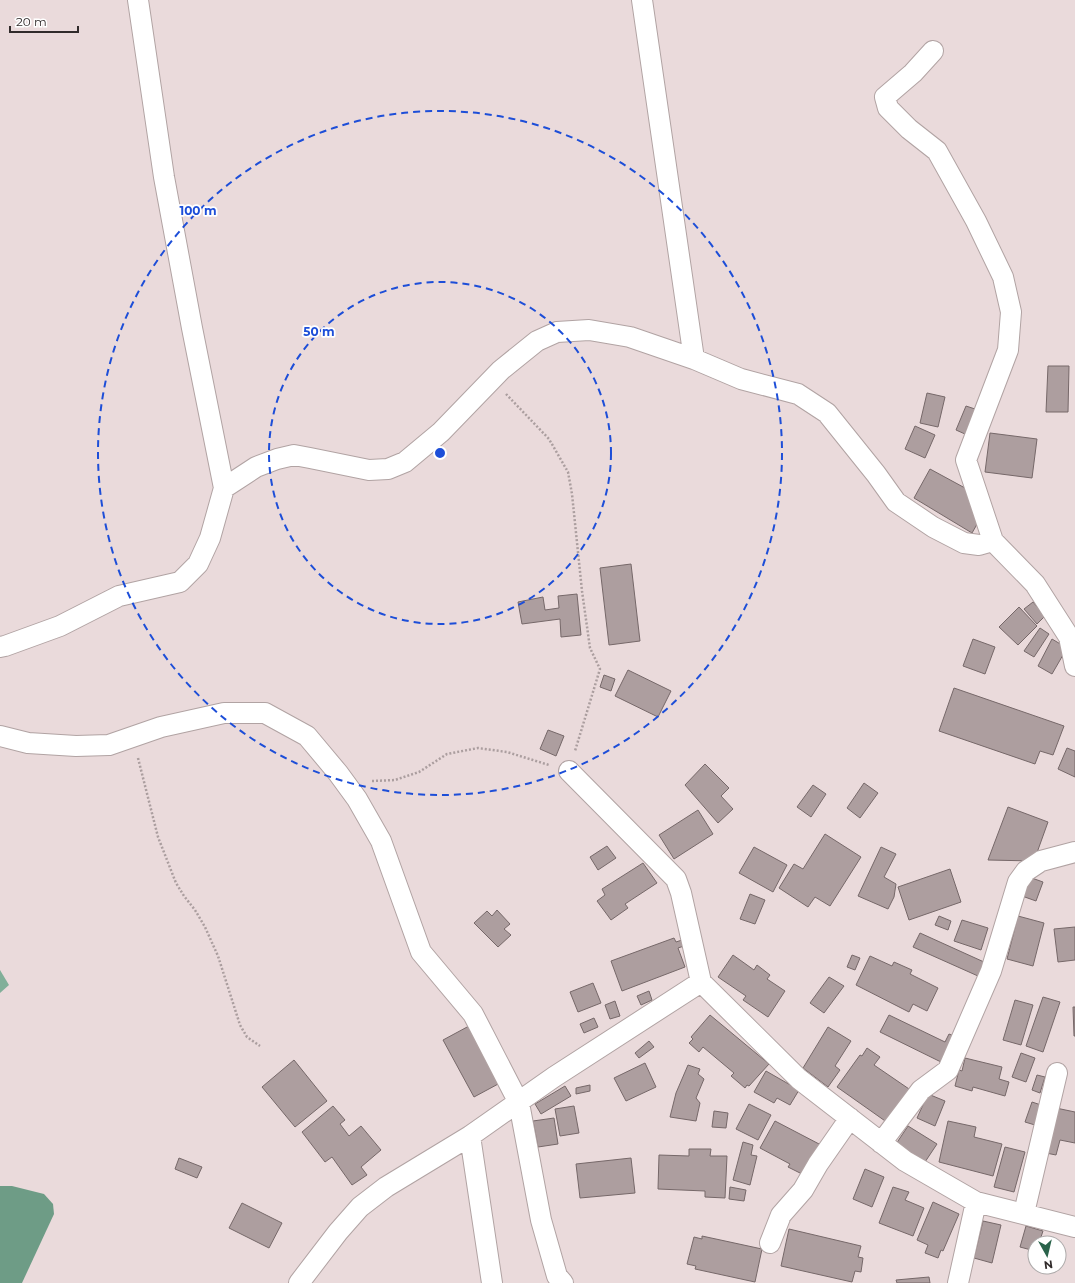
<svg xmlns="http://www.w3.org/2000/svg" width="1075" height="1283" viewBox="0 0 1075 1283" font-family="Montserrat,sans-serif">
<rect width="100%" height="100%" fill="#eadadb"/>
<path fill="#81af99" d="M0 970 9 985 0 993Z"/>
<path fill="#6e9c86" d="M0 1186H12L44 1194 53 1204 54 1214 22 1283H0Z"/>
<path fill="#ad9e9f" stroke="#766869" d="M1048 366H1069L1068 412H1046Z
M927 393 945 397 938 427 920 423Z
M966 406 975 409 965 434 956 430Z
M915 426 935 435 925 458 905 449Z
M990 433 1037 439 1032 478 985 472Z
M930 469 965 488 980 519 972 533 914 498Z
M631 564 640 641 609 645 600 568Z
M577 594 581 635 561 637 560 619 522 624 518 602 543 597 545 610 559 608 558 596Z
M1033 602 1045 616 1037 624 1024 609Z
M1019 607 1037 626 1018 645 999 627Z
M1040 628 1049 634 1034 657 1024 651Z
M973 639 995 647 985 674 963 666Z
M1052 639 1067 648 1052 674 1038 666Z
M628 670 671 691 658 717 615 696Z
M604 675 615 679 611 691 600 687Z
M954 688 1064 726 1053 755 1040 751 1035 764 939 731Z
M548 730 564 736 556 756 540 749Z
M1067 748 1075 751V777L1058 769Z
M705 764 729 788 721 796 733 809 718 823 685 785Z
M864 783 878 793 860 818 847 808Z
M813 785 826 794 811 817 797 807Z
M1008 807 1048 822 1034 861 988 860Z
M698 810 713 834 674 859 659 835Z
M825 834 861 857 830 906 815 897 808 907 779 888 794 864 803 869Z
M607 846 616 858 598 870 590 857Z
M754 847 787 865 773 892 739 873Z
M881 847 896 854 884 877 896 884 894 897 888 909 858 896Z
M643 863 657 883 625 904 628 908 611 920 597 901 605 895 602 889Z
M950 869 961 902 909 920 898 887Z
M1029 877 1043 882 1036 901 1022 896Z
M750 894 765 900 755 924 740 919Z
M497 910 510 924 504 929 511 935 498 947 474 923 487 911 492 916Z
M939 916 951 921 948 930 935 925Z
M1018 916 1044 923 1033 966 1007 959Z
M962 920 988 928 981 950 954 941Z
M1075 927V960L1058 962 1054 929Z
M920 933 984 962 978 976 913 947Z
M674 938 676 942 685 939 687 945 678 948 685 967 622 991 611 961Z
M733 955 754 970 757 965 770 975 767 979 785 991 768 1017 743 1000 746 996 718 977Z
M852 955 860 958 855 970 847 967Z
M870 956 892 966 894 962 912 970 910 974 938 988 927 1011 913 1004 909 1012 856 985Z
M829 977 844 986 824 1013 810 1003Z
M593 983 601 1003 578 1012 570 992Z
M649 991 652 1000 641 1005 637 996Z
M1043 997 1060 1002 1043 1052 1026 1046Z
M1015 1000 1033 1005 1021 1045 1003 1040Z
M615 1001 620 1016 610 1019 605 1005Z
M1073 1007H1075V1036H1074Z
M710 1015 769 1064 749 1086 747 1085 745 1088 731 1076 734 1073 703 1047 699 1052 689 1043 693 1039 691 1037Z
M889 1015 945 1042 949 1034 954 1036 941 1062 880 1032Z
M594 1018 598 1027 584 1033 580 1024Z
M469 1026 500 1083 474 1097 443 1040Z
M828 1027 851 1041 835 1066 840 1070 828 1087 803 1068Z
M649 1041 654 1047 639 1058 635 1053Z
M867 1048 880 1057 874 1065 912 1091 888 1123 837 1087 860 1055 862 1056Z
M1021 1053 1035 1058 1026 1082 1012 1077Z
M965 1058 1002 1067 999 1079 1009 1082 1005 1096 973 1087 972 1091 955 1086 959 1070 962 1071Z
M294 1060 327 1101 295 1127 262 1087Z
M645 1063 656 1087 626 1101 614 1078Z
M688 1065 700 1069 698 1074 704 1079 696 1098 700 1103 696 1121 670 1117 676 1093Z
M766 1071 799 1090 790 1105 777 1098 774 1103 754 1092Z
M1037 1075 1045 1077 1040 1093 1032 1090Z
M590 1085V1091L576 1094V1088Z
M565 1086 571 1096 541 1114 535 1104Z
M928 1094 945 1101 935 1126 917 1118Z
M1032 1102 1041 1105 1035 1125 1025 1122Z
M749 1104 771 1115 758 1140 736 1129Z
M333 1106 345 1120 340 1124 349 1136 361 1126 381 1150 361 1167 367 1175 352 1185 332 1157 325 1162 302 1132Z
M574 1106 579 1133 560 1136 555 1109Z
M1056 1108 1075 1112V1143L1060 1140 1056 1155 1046 1153Z
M714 1111 728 1113 726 1128 712 1127Z
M554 1118 558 1144 538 1147 533 1121Z
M775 1121 821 1145 804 1175 788 1167 790 1164 760 1148Z
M948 1121 976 1127 974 1137 1002 1144 993 1176 939 1162Z
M908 1126 937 1144 925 1162 896 1144Z
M743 1142 753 1145 751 1155 757 1156 750 1185 733 1180Z
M1005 1147 1025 1152 1014 1192 994 1187Z
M689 1149H711L710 1156H727L725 1198 705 1197V1191L658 1189 659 1155 689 1156Z
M179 1158 202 1167 197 1178 175 1169Z
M631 1158 635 1193 580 1198 576 1164Z
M865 1169 884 1177 872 1207 853 1199Z
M730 1187 746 1190 744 1201 729 1199Z
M893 1187 909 1192 905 1200 924 1208 913 1236 879 1223Z
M933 1202 959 1214 943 1251 941 1250 938 1258 925 1253 928 1245 917 1240Z
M242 1203 282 1223 269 1248 229 1228Z
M983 1221 1001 1225 992 1263 974 1258Z
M1026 1226 1043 1231 1039 1243H1035V1251L1020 1247Z
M789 1229 861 1246 858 1257 863 1258 861 1272 855 1271 852 1282 781 1266Z
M702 1236 762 1249 755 1282 695 1269 696 1266 687 1264 694 1237 702 1239Z
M929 1277 930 1283H897L896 1280Z"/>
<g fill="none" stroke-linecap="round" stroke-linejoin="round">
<defs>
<path id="street" d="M642 0 694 359 741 379 798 394 827 413 876 474 896 502 933 527 964 543 979 545 993 541 1035 584 1069 637 1075 666
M933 51 913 73 885 97 888 108 909 129 937 151 976 221 1003 277 1011 312 1008 350 966 460 993 541
M224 488 256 467 277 459 294 455 310 458 369 470 388 469 405 462 441 432 501 370 537 341 557 332 589 330 630 337 694 359
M0 647 5 646 60 626 119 596 180 582 198 564 210 538 224 488 192 328 164 177 138 0
M0 736 28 743 76 746 109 745 161 727 224 713H265L307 736 338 773 357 799 381 841 421 952 473 1014 519 1103 541 1220 557 1276 563 1283
M569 771 676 879 681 893 701 982
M470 1136 492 1283
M881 1143 921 1090 948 1070 991 971 1018 882 1026 871 1041 861 1075 852
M1024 1213 1057 1073
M770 1243 781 1215 803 1190 818 1164 850 1118
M299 1283 338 1232 360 1207 386 1187 470 1136 554 1077 701 982 799 1079 905 1161 976 1202
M958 1283 976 1202 1075 1227"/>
</defs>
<use href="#street" stroke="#b1a3a3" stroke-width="22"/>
<path stroke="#ab9e9f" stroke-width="2.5" stroke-dasharray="2 2" stroke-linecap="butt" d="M506 394 549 439 568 472 572 494 582 591 590 648 600 669 575 751
M138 758 158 837 176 883 184 896 195 910 205 927 218 956 240 1025 247 1037 260 1046
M372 781 395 780 419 772 447 754 478 748 507 752 549 765"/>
<use href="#street" stroke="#fff" stroke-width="20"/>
</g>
<g fill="none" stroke="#1d4ed8" stroke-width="2" stroke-dasharray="7 5">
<circle cx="440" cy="453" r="171"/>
<circle cx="440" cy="453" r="342"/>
</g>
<circle cx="440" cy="453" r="6" fill="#1d4ed8" stroke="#fff" stroke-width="2"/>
<g font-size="12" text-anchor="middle" font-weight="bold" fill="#1d4ed8" stroke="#fff" stroke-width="3.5" stroke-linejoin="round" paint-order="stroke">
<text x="198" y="215">100 m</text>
<text x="319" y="336">50 m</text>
</g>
<g transform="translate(1047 1255) rotate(172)"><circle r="19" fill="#ffffff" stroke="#adaaaa"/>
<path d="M0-3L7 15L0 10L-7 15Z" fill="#2a634b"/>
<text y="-6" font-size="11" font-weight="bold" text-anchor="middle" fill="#312b2b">N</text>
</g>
<path d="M10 26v6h68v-6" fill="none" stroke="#312b2b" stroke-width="2"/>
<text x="16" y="26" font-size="12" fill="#312b2b" stroke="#ffffff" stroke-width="3" paint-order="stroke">20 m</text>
</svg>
